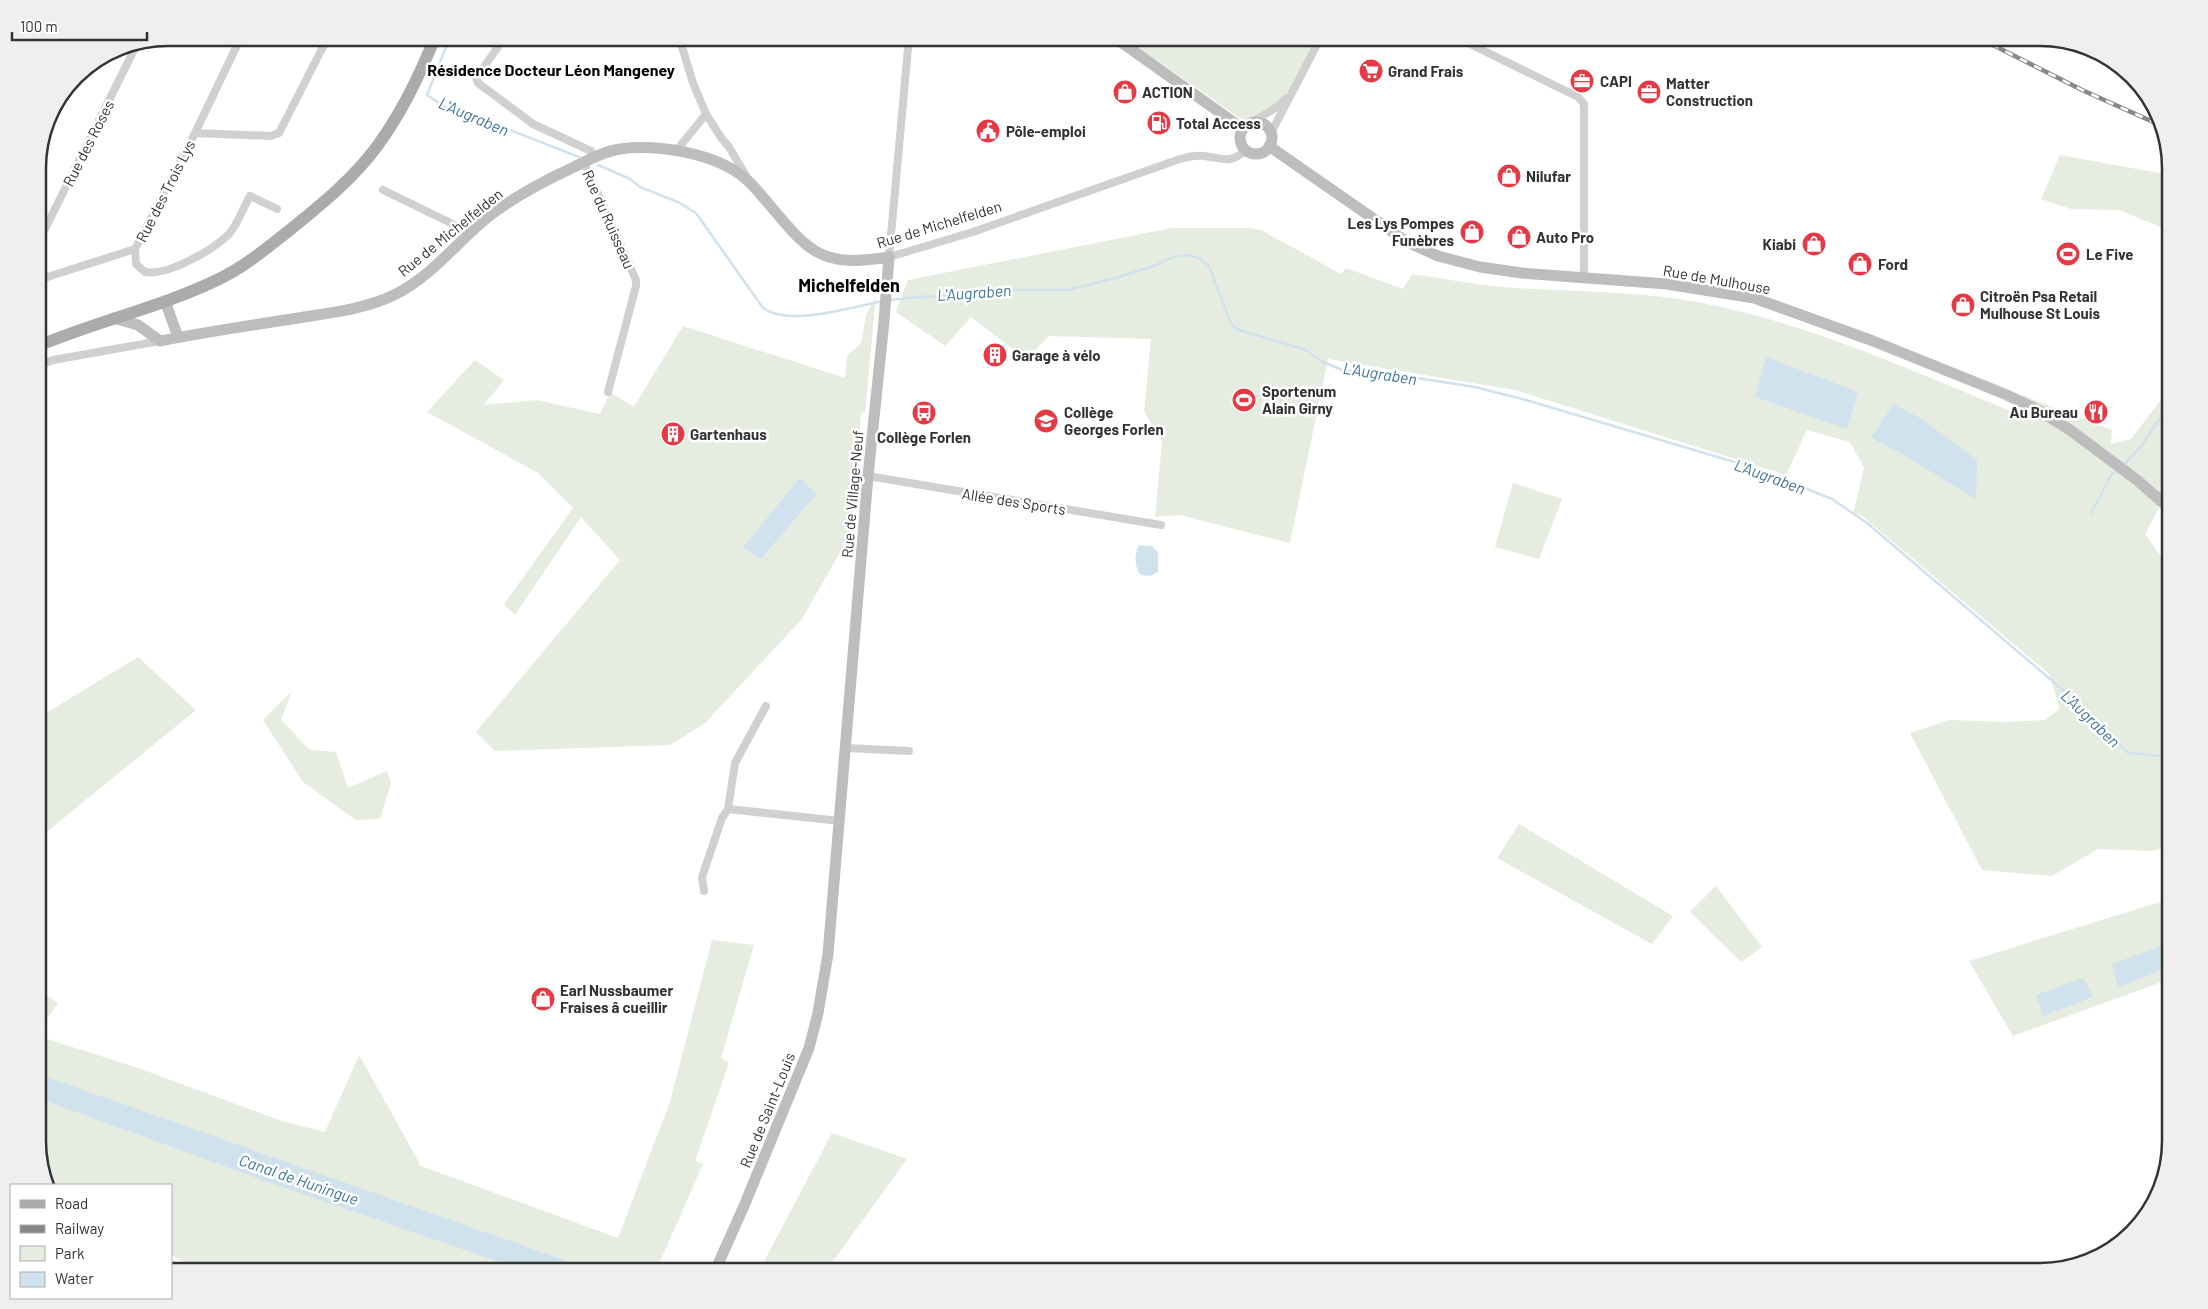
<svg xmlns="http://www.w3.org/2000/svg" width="2208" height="1309" viewBox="0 0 2208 1309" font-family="Barlow,sans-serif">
<rect width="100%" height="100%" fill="#fff"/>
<path fill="#e6ecdf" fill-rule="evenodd" d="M1125 38H1321L1291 92 1258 116 1244 121Z
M2060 155 2170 175V231L2119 210 2071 209 2041 199Z
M1172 228H1250L1261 230 1341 274 1346 268 1403 289 1412 274C1442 278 1472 284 1502 287 1567 292 1633 290 1697 302 1807 322 1915 372 2018 414L2022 395 2112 430 2111 444 2131 439 2170 388V469L2158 510 2145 534 2170 569V847L2150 851 2098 849 2052 876 1982 870 1910 733 1949 720 2007 722 2044 720 2060 709 2049 674 1861 515 1853 514 1864 468 1850 442 1807 430 1786 475 1515 390 1328 359 1290 543 1180 515 1155 517 1162 442 1144 411 1151 339 1049 336 1026 359 971 317 945 346 896 312 908 280ZM1893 404 1907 457 1871 438Z
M876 296 865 412 861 413 852 531 802 619 704 724 670 745 495 751 476 732 620 560 581 517 515 615 504 604 573 508 538 473 427 412 475 360 504 380 484 405 536 400 600 414 610 392 634 407 683 326 845 378 847 356 861 343 866 315ZM800 479 817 494 760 560 743 547Z
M1513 483 1562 499 1539 559 1495 547Z
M138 657 196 710 38 839V718Z
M292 691 281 720 310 750 336 752 348 788 387 771 391 783 380 819 356 820 303 782 263 720Z
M1519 824 1673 916 1652 944 1497 858Z
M1716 886 1762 947 1741 962 1690 912Z
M2170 899V979L2013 1036 1969 961Z
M712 940 754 945 721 1058 729 1063 695 1161 703 1164 659 1264 669 1271H203L171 1255V1185H49L38 1149V1036L138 1068 282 1121 325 1132 359 1055 421 1166 618 1238 670 1102Z
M38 989 58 1003 38 1031Z
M832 1133 907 1159 826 1271H759Z"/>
<path fill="#cfe2ee" d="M1766 357 1858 392 1847 429 1755 397Z
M1893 404 1920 418 1977 460 1976 499 1907 457 1871 438Z
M800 478 817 494 760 560 743 547Z
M1139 545 1152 546 1158 552V572L1150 576 1141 575C1134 567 1134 554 1139 545Z
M2170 943V967L2118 987 2112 964Z
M2083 978 2093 997 2043 1016 2036 995Z
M38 1074 595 1271H526L262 1180 38 1098Z"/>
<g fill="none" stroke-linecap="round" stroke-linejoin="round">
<path stroke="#cfe2ee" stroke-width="2.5" d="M450 37 427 95 445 107 469 114 579 157
M598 165 630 179 640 187 678 202 696 213 763 308C790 327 852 307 883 301
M888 300 1001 290H1068L1119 277 1156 265 1170 258 1185 255 1199 258 1209 266 1230 321 1236 329 1306 350 1323 362 1342 370 1398 375 1475 387 1526 400 1758 469 1832 499 1867 523 2043 673 2088 712 2128 753 2170 757
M2124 464 2140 448 2170 404
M2091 513 2112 474 2118 470"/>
<path stroke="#d0d0d0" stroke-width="8" d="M241 37 195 133 135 249 136 264 145 272C168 276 213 250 229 234 238 224 243 208 250 196L277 209
M505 37 476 78 478 83 533 124 591 151 595 157
M679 37 693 83 706 114 722 139 729 147 746 176
M909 37 889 257 973 232 1180 159C1187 157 1197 155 1204 156 1223 158 1229 165 1246 150
M1456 37 1578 97 1584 104V278
M1251 123 1277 107 1285 99
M195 133 271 136 279 133 328 37
M1271 133 1321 37
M677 150 706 114
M584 162 636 280V286L608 392
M383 190 461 228 468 235
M38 243 137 44
M38 280 135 249
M38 366 53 360 160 341
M868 476 1161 525
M2161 500 2170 484
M846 748 909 751
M728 809 840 821
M704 891 702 877 722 818 728 809 735 763 766 706"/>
<path stroke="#bdbdbd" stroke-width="11" d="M1114 37 1243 129
M1240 138a16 16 0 1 1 32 0a16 16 0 1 1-32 0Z
M1269 146 1407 242 1438 256 1480 267 1522 273 1667 284 1754 298 1873 341 2007 395 2040 411 2070 430 2137 480 2170 509
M165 301 178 337
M113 318 138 325 160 341C206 332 252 325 298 318 330 313 365 309 394 295 433 276 458 240 492 214 517 195 546 180 574 167 588 160 605 151 620 149 658 144 716 153 746 179 754 186 761 195 768 203 810 253 821 268 889 257L884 321 868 476 828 954 818 1013 809 1048 744 1206 715 1271"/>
<path stroke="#ababab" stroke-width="12" d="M38 346C97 321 162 307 219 279 246 266 268 247 291 229 322 204 355 177 378 145 402 112 420 75 435 37"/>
<defs>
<path id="rail" d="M1977 37 2082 90 2160 125"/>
</defs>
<use href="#rail" stroke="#888" stroke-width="4.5"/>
<use href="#rail" stroke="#fff" stroke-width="2.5" stroke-dasharray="8" stroke-linecap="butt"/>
</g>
<defs>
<symbol id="supermarket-disc" viewBox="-11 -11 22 22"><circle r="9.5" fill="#e63946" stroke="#fff"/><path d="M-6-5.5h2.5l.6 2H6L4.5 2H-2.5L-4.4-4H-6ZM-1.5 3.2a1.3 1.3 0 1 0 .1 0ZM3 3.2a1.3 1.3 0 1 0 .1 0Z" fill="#fff"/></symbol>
<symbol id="office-disc" viewBox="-11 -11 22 22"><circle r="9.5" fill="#e63946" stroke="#fff"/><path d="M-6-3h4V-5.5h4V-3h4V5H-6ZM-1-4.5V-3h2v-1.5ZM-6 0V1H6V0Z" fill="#fff"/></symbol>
<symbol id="shop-disc" viewBox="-11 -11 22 22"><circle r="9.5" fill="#e63946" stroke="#fff"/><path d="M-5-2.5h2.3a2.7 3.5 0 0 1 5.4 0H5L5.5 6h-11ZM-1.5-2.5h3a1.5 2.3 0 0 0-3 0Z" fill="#fff"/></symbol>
<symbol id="fuel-disc" viewBox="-11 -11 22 22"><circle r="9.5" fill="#e63946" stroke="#fff"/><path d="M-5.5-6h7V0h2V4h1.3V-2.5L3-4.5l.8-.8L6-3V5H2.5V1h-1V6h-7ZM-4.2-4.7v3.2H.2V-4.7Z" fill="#fff"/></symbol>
<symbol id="civic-disc" viewBox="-11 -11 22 22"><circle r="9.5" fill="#e63946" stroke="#fff"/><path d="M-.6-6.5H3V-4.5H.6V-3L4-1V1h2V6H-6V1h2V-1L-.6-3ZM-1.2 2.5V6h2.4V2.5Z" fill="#fff"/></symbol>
<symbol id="stadium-disc" viewBox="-11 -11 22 22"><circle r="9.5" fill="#e63946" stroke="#fff"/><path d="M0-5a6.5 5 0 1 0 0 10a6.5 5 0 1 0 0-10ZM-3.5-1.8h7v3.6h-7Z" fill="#fff"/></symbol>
<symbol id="building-disc" viewBox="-11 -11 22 22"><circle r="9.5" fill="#e63946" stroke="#fff"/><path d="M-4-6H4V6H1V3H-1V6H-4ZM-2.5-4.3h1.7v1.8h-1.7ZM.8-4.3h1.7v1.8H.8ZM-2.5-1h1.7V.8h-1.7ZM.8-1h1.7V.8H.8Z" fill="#fff"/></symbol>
<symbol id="restaurant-disc" viewBox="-11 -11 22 22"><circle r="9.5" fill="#e63946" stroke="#fff"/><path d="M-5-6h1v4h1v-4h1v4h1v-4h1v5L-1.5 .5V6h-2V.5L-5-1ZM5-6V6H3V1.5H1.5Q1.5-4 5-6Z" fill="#fff"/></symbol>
<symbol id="bus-disc" viewBox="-11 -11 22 22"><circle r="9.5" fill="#e63946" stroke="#fff"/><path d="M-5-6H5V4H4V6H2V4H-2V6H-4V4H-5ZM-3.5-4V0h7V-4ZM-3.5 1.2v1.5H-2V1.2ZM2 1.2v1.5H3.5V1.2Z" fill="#fff"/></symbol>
<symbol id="school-disc" viewBox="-11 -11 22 22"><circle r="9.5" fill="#e63946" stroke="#fff"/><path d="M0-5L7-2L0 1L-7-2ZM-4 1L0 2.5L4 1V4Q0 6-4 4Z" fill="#fff"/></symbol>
</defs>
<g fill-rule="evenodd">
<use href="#supermarket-disc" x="1357" y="57" width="28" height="28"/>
<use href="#office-disc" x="1568" y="67" width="28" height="28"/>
<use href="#shop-disc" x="1111" y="78" width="28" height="28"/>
<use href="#office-disc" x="1635" y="78" width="28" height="28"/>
<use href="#fuel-disc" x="1145" y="109" width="28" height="28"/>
<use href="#civic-disc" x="974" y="117" width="28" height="28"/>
<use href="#shop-disc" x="1495" y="162" width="28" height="28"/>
<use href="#shop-disc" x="1458" y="218" width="28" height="28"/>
<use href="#shop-disc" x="1505" y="223" width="28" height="28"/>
<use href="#shop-disc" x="1800" y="230" width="28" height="28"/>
<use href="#stadium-disc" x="2054" y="240" width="28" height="28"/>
<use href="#shop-disc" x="1846" y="250" width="28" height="28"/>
<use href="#shop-disc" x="1949" y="291" width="28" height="28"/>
<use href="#building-disc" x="981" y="341" width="28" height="28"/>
<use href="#stadium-disc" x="1230" y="386" width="28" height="28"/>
<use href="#restaurant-disc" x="2082" y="398" width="28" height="28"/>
<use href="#bus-disc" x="910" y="399" width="28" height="28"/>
<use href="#school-disc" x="1032" y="407" width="28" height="28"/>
<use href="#building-disc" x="659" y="420" width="28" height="28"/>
<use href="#shop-disc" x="529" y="985" width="28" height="28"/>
</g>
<g text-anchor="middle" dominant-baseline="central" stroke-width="5" stroke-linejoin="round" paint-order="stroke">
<g font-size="15" font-weight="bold" fill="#333" stroke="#fff" text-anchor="start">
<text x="1388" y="71">Grand Frais</text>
<text x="1600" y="81">CAPI</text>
<text x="1666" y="83">Matter<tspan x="1666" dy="17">Construction</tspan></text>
<text x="1142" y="92">ACTION</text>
<text x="1176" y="123">Total Access</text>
<text x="1006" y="131">Pôle-emploi</text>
<text x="1526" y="176">Nilufar</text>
<text x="1454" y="223" text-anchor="end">Les Lys Pompes<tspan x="1454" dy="17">Funèbres</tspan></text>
<text x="1536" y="237">Auto Pro</text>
<text x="1796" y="244" text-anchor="end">Kiabi</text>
<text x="2086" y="254">Le Five</text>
<text x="1878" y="264">Ford</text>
<text x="1980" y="296">Citroën Psa Retail<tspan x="1980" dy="17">Mulhouse St Louis</tspan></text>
<text x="1012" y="355">Garage à vélo</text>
<text x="1262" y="391">Sportenum<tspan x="1262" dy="17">Alain Girny</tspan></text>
<text x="1064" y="412">Collège<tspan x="1064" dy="17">Georges Forlen</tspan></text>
<text x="2078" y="412" text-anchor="end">Au Bureau</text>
<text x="690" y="434">Gartenhaus</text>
<text x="924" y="437" text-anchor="middle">Collège Forlen</text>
<text x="560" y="990">Earl Nussbaumer<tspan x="560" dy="17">Fraises â cueillir</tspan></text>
</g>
<g font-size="15" fill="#333" stroke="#fff">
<text transform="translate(88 143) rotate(-63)">Rue des Roses</text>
<text transform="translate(165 191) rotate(-63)">Rue des Trois Lys</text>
<text transform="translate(609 219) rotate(66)">Rue du Ruisseau</text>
<text transform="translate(939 224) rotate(-17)">Rue de Michelfelden</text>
<text transform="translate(450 232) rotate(-39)">Rue de Michelfelden</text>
<text transform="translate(1717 279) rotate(10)">Rue de Mulhouse</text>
<text transform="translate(852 494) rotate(-85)">Rue de Village-Neuf</text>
<text transform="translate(1014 501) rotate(9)">Allée des Sports</text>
<text transform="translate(767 1110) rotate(-68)">Rue de Saint-Louis</text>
</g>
<g font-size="16" font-weight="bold" fill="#000" stroke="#fff">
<text x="551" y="69">Résidence Docteur Léon Mangeney</text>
</g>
<g font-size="16" font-style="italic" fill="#3f7597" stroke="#fff">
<text transform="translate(474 116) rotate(23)">L'Augraben</text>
<text transform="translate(974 292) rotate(-4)">L'Augraben</text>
<text transform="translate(1380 373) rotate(9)">L'Augraben</text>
<text transform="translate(1770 476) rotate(20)">L'Augraben</text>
<text transform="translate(2091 718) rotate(44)">L'Augraben</text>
<text transform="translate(299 1179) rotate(19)">Canal de Huningue</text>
</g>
<g font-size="18" font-weight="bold" fill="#000" stroke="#fff">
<text x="849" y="285">Michelfelden</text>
</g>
</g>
<path d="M0 0H2208V1309H0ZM168 46H2040A122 122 0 0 1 2162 168V1141A122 122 0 0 1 2040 1263H168A122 122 0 0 1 46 1141V168A122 122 0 0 1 168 46Z" fill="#efefef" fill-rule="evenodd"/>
<path fill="none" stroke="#333" stroke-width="2.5" d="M168 46H2040A122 122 0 0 1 2162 168V1141A122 122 0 0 1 2040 1263H168A122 122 0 0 1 46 1141V168A122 122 0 0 1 168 46Z"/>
<rect x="10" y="1184" width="162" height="115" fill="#ffffff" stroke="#adadad"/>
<rect x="20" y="1200" width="25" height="8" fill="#ababab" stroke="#adadad"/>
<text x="55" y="1209" font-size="15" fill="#333333">Road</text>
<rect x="20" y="1225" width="25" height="8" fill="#888888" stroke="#adadad"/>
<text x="55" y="1234" font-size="15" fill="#333333">Railway</text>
<rect x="20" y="1246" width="25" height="15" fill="#e6ecdf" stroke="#adadad"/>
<text x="55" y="1259" font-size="15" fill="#333333">Park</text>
<rect x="20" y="1272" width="25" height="15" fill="#cfe2ee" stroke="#adadad"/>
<text x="55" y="1284" font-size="15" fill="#333333">Water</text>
<path d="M12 32v8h135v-8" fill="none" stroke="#333333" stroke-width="2.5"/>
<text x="20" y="32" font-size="15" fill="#333333" stroke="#ffffff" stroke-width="4" paint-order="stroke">100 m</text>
</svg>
